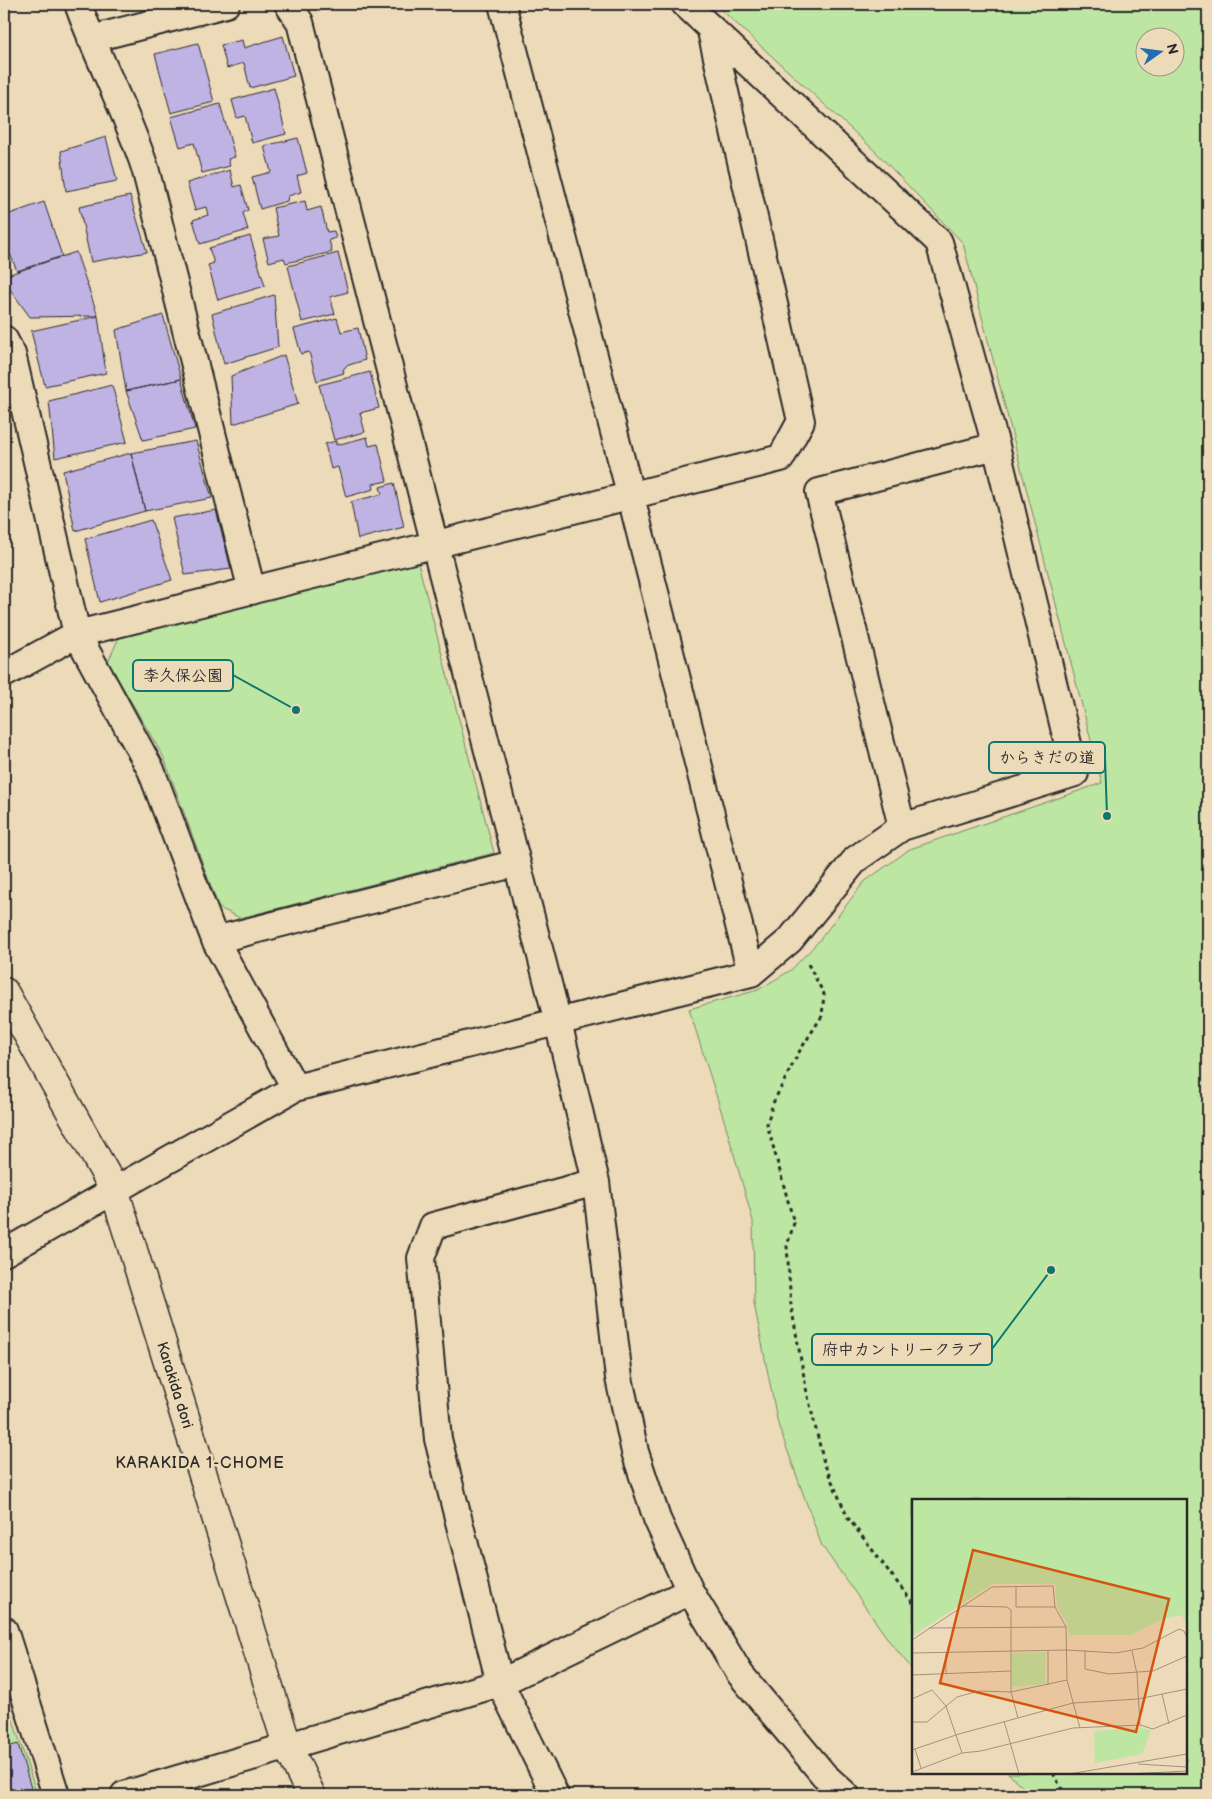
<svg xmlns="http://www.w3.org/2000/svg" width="1212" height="1799" viewBox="0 0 1212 1799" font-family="'Balsamiq Sans','Klee One',sans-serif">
<rect width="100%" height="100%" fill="#eddab8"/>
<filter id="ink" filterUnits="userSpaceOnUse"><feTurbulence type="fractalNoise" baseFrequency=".02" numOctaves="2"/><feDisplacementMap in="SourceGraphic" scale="10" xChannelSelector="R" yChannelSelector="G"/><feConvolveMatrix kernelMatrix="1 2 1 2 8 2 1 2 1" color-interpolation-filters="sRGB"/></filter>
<g filter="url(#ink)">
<path fill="#bde6a3" stroke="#748867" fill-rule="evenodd" d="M715 4H1208V1795H1031L1008 1773H1186V1500H913V1670L890 1642 822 1546 778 1424 754 1303 753 1221 725 1123 689 1009 758 990 791 970 818 942 864 882 910 849 1102 783 963 243 875 151ZM1144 38H1174V68H1144Z
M418 563 494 853 240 918 219 908 164 758 108 662 120 635Z
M4 1692 37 1795H4Z"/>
<path fill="#bfb3e4" stroke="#2b2b2b" d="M283 36 294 76 250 88 244 63 227 68 221 45 242 40 244 48Z
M198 43 214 102 171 113 155 54Z
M274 88 286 134 252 143 245 116 237 118 232 100Z
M220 104 235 157 228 159 230 166 202 173 194 143 180 147 171 117Z
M106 137 117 181 66 191 61 151Z
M298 138 307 173 297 176 301 192 288 196 287 201 260 209 252 177 271 172 264 146Z
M230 170 234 187 241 185 248 210 243 213 248 230 200 244 193 220 208 215 206 207 195 210 187 183Z
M130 196 147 252 91 262 79 207Z
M305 201 307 211 321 207 327 232 334 231 336 238 329 240 332 252 286 263 284 258 269 262 263 239 279 236 273 208Z
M44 202 62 256 17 271 4 239V216Z
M250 236 265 286 218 300 208 265 214 263 209 248Z
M76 252 98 316 30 317 4 281V276Z
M338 253 348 292 330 297 335 314 302 322 288 266Z
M274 295 278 347 224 364 212 314Z
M163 315 181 379 126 391 116 330Z
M98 316 106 373 45 386 31 331Z
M337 318 341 332 358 328 365 360 346 366 343 370 344 373 317 381 309 352 301 354 294 329Z
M284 355 298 404 233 424 231 376Z
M370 372 379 408 360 413 365 432 334 440 319 385Z
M181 379 195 429 143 440 126 391Z
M112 385 127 442 55 458 49 401Z
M367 437 369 446 378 444 387 481 373 484 374 489 346 497 338 467 331 469 325 444 336 441V445Z
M196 441 212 498 145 511 131 453Z
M131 453 145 511 75 531 63 471Z
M394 483 404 527 358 539 351 502 382 494 380 487Z
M216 510 231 569 185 575 172 518Z
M151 520 172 580 100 602 85 539Z
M18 1744 33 1795H4V1748Z"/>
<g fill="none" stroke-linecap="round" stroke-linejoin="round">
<defs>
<path id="minor" d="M78 4C98 60 127 112 145 168L252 591
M288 4 300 22 558 1022 596 1182 619 1378 635 1452 657 1519 690 1591 740 1674 824 1775 846 1795
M502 4 631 497 751 973
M91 39 226 4
M4 339 12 354 77 634 151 770 215 940 295 1088
M4 674 77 634 781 458 801 421 710 27
M902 827 819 492 996 446
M215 940 517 863
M4 1253 295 1088 751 973 790 940 856 859 902 827 1075 773 996 446 939 242 685 4
M4 1630 56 1795
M124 1795 500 1683 690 1591
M555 1795 500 1683 438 1439 421 1258 433 1226 596 1182"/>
<g id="tertiary">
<path id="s1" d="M4 992 114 1189 287 1745 311 1795"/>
</g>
</defs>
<use href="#minor" stroke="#2b2b2b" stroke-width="30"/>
<use href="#tertiary" stroke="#2b2b2b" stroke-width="31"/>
<path stroke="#2b2b2b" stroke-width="3" stroke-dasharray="4 4" stroke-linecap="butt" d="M808 964 824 994 822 1016 799 1052 773 1103 767 1124 794 1223 787 1246 791 1305 806 1388 824 1463 848 1518 913 1603
M1053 1773 1065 1795"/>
<use href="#minor" stroke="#eddab8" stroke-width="26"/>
<use href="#tertiary" stroke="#eddab8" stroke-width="28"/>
</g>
</g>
<g text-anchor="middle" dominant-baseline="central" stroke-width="5" stroke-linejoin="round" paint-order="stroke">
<g font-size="15" fill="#2b2b2b" stroke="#eddab8">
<text stroke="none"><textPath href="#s1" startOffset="431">Karakida dori</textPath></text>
</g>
<g font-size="16" letter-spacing="1" fill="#2b2b2b" stroke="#eddab8">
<text x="200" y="1463">KARAKIDA 1-CHOME</text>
</g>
</g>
<g transform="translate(912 1499)">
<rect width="275" height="275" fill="#eddab8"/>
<path d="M0 0H275V128L270 116 253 119 219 136H157L155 124 145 108 143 85H81L0 137ZM134 153 133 185 100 188V154ZM229 229 239 231 230 255 183 264 182 232Z" fill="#bde6a3"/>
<path fill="none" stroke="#9f9480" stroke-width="1" d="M104 87V108H143M50 107 95 108 99 111V193L106 219M17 129 154 128M0 141 80 88 141 87 143 108 154 128 155 181 168 229M136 151V186M173 151V170L197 175 241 172 275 157M220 152 225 175 228 226M0 154 155 151 204 154 231 149 267 130 272 132 275 139M34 154V175M0 176 99 172M250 195 257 225M0 200 20 191 34 207 50 254M92 222 107 275M0 223H15L45 198 67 192 99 193 155 181M3 250 9 269M0 251 47 235 161 204 226 200 275 190M226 265 275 268M0 273 50 254 69 252 161 229 228 226 241 230 275 216M157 275 275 255M215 275 275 272"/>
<path fill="#d5540f" fill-opacity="0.15" stroke="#d5540f" stroke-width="2.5" d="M61 51 257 100 224 233 28 184Z"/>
<rect width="275" height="275" fill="none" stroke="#2b2b2b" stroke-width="2.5"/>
</g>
<path fill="none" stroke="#0f766e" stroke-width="2" d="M296 710L233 675M1107 816L1105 757M1051 1270L992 1349"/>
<g fill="#0f766e" stroke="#eddab8" stroke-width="2">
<circle cx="296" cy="710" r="5"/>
<circle cx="1107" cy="816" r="5"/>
<circle cx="1051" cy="1270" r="5"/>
</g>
<g fill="#eddab8" stroke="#0f766e" stroke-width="2">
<rect x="133" y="660" width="100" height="31" rx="5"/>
<rect x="989" y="742" width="116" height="31" rx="5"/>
<rect x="812" y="1334" width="180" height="31" rx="5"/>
</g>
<g font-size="16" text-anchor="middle" font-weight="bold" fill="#2b2b2b">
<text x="183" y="681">李久保公園</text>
<text x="1047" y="763">からきだの道</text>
<text x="902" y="1355">府中カントリークラブ</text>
</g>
<rect width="1212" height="1799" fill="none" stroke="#eddab8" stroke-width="20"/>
<rect x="10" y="10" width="1192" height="1779" fill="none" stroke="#2b2b2b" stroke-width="2" filter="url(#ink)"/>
<g transform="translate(1160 52) rotate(76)"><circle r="24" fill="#eddab8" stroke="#9f9480"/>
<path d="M0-4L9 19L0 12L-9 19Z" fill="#1f6fb2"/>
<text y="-8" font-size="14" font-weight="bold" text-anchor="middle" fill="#2b2b2b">N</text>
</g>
</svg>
